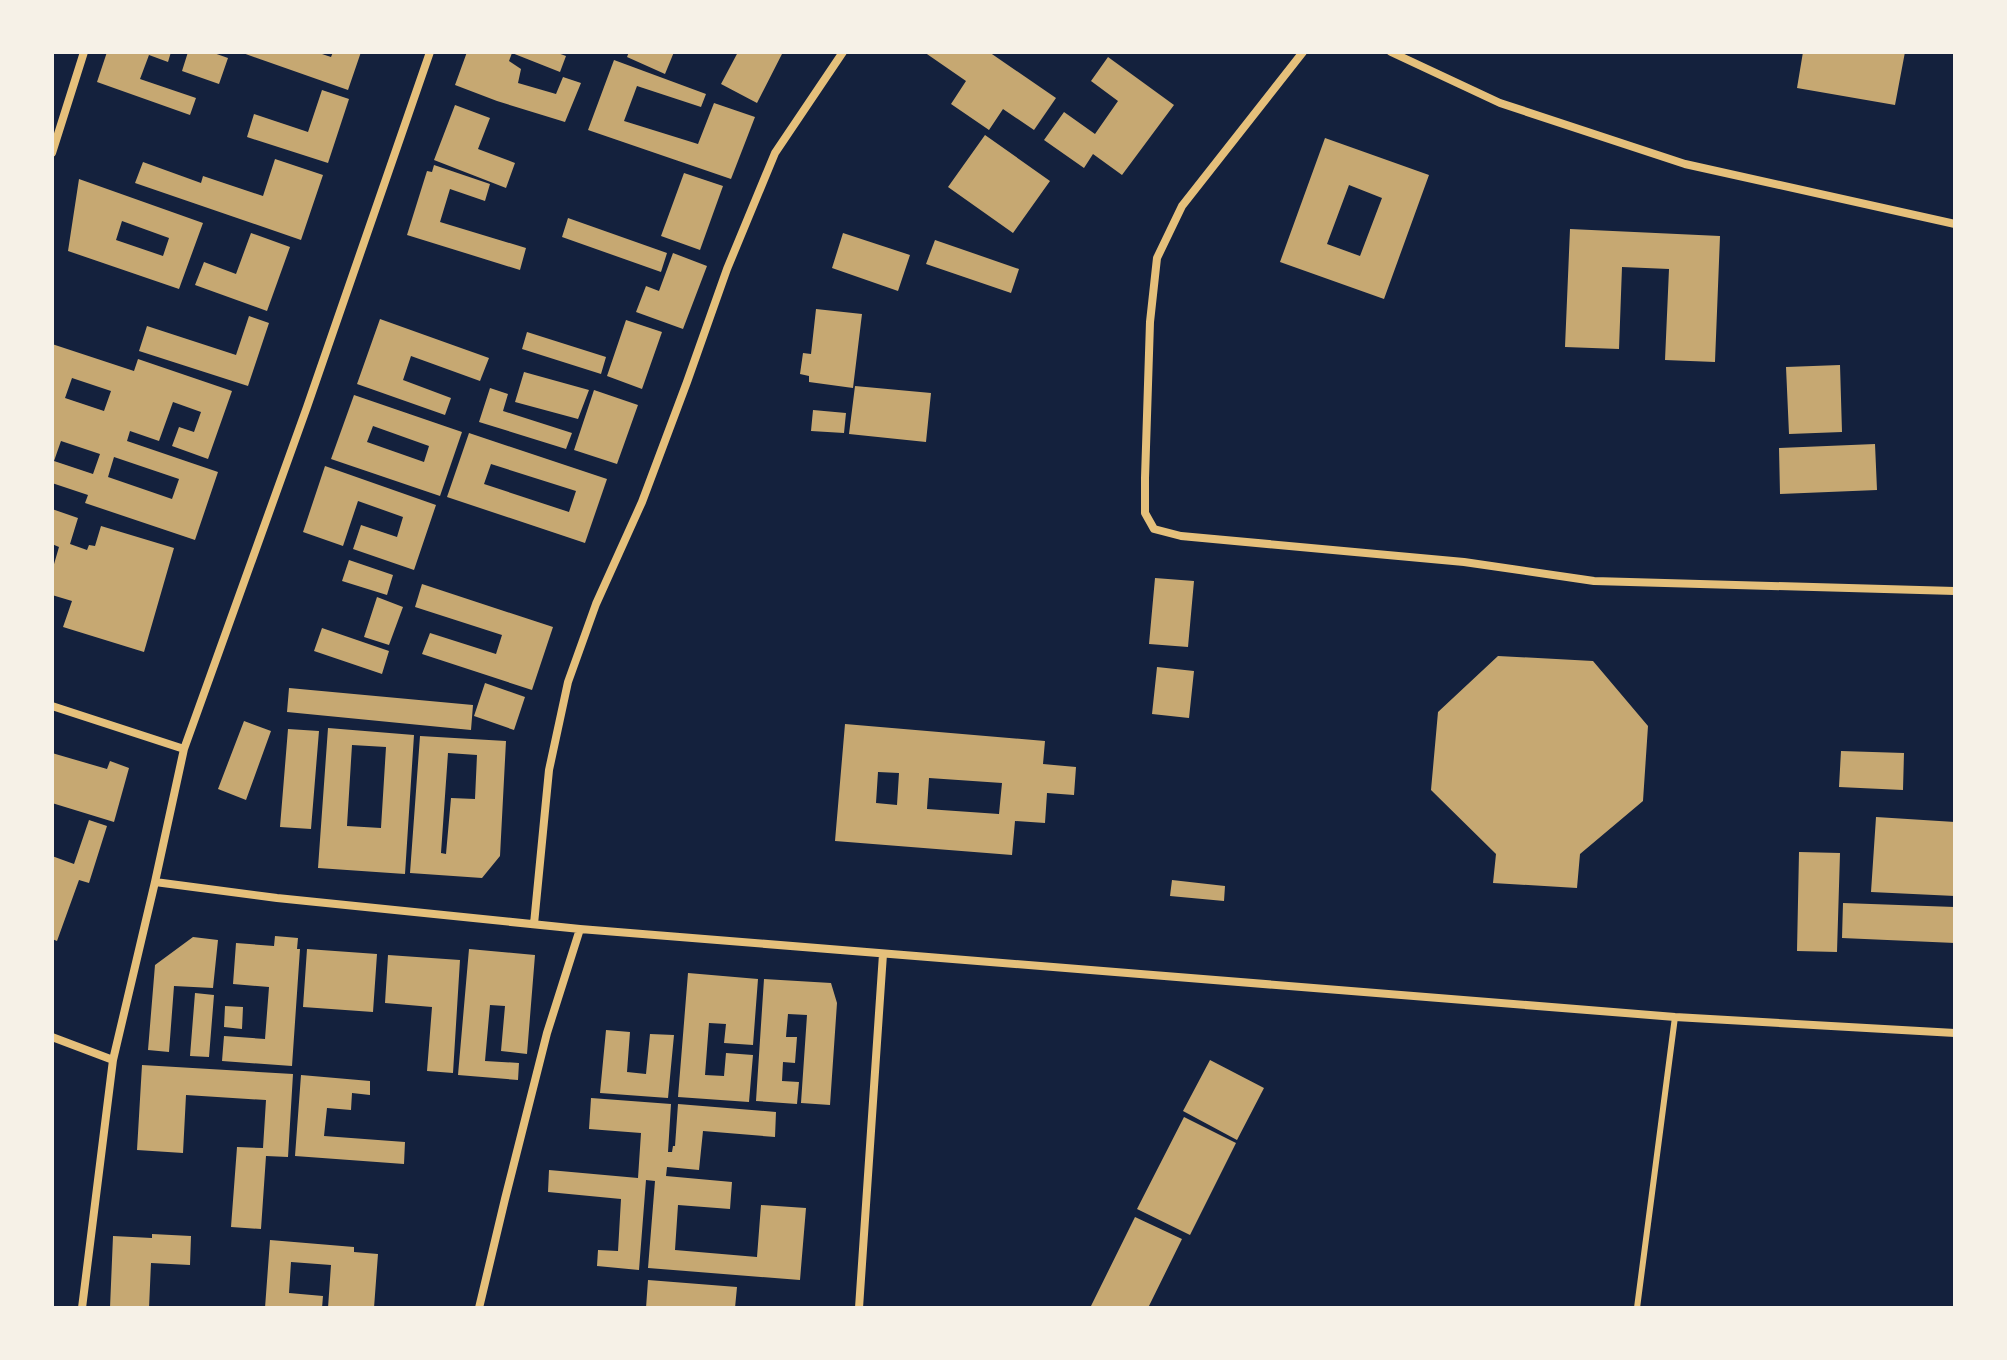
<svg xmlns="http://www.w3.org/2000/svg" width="2007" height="1360" viewBox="0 0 2007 1360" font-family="Rubik,sans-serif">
<rect width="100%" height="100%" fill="#14213d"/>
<path fill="#c6a872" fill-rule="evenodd" d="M107 52H171L168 62 149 55 140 79 196 98 190 115 97 82Z
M188 52H211L228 58 219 84 182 71Z
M240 52H316L331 57 333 52H361L348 90Z
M467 52H555L566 56 560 72 512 53 509 61 521 69 518 83 556 94 563 77 581 83 565 122 497 101 455 85Z
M629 52H674L665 74 627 57Z
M738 52H783L757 103 721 84Z
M924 52H989L1056 98 1034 130 1003 109 989 130 951 104 966 81Z
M1803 52H1905L1895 105 1797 88Z
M1108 57 1174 105 1122 175 1093 154 1084 168 1044 140 1064 112 1095 134 1118 101 1091 81Z
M614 60 706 94 701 107 637 86 624 121 698 144 714 103 755 117 731 179 588 130Z
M322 90 349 99 328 163 247 137 254 114 308 132Z
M455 105 490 118 478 149 515 163 506 188 434 160Z
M985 135 1050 181 1013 233 948 187Z
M1325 138 1429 175 1384 299 1280 262ZM1349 185 1382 198 1360 256 1327 244Z
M275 159 323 175 301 240 135 183 143 162 201 183 203 176 263 196Z
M434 165 490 184 485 201 450 189 440 222 526 248 520 270 407 235 427 171 432 172Z
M684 173 723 186 700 250 661 236Z
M79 179 203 223 179 289 68 251ZM122 221 169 238 163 256 116 240Z
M568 218 667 253 661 272 562 237Z
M1570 229 1720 236 1715 362 1665 360 1669 269 1622 267 1619 349 1565 347Z
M251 233 290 247 267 311 195 285 204 262 236 274Z
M843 233 910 255 898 291 832 268Z
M935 240 1019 269 1011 293 926 264Z
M673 253 707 266 683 329 636 312 646 286 659 291Z
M816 309 862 314 853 388 809 382V376L800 374 803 353 811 354Z
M249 316 269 323 248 386 139 351 147 326 236 355Z
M380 319 489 358 480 381 411 356 403 380 451 398 445 415 357 384Z
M626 320 662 332 642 389 607 376Z
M527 332 606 357 601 374 522 349Z
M52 344 134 371 138 359 232 391 208 459 172 446 179 427 194 432 201 412 173 402 159 441 130 431 127 441 218 472 195 540 85 503 88 495 52 483ZM72 378 111 391 104 411 65 398ZM61 441 100 454 93 474 54 461ZM114 457 179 479 172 499 108 477Z
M1840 365 1842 432 1789 434 1786 367Z
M524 372 589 390 578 419 515 402Z
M855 386 931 393 926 442 849 434Z
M490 388 508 394 503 411 572 433 566 449 479 422Z
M594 390 638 405 617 464 574 450Z
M354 395 462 432 440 496 331 459ZM373 426 429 446 424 462 367 442Z
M813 410 846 413 844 433 811 431Z
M469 433 607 479 585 543 447 497ZM491 464 576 491 569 512 484 484Z
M1875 444 1877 490 1780 494 1779 448Z
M325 466 436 505 414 570 353 549 361 525 397 537 403 517 358 501 343 546 303 532Z
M52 509 78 518 70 544 87 550 89 545 95 546 101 526 174 548 144 652 63 627 72 601 52 595V571L59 547 52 544Z
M349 560 393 575 387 595 342 581Z
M1155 578 1194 581 1188 647 1149 644Z
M422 584 553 627 532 690 422 654 430 633 496 654 502 635 415 607Z
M377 597 403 607 389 645 364 637Z
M322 628 389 651 382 674 314 651Z
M1498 656 1593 661 1648 726 1643 801 1580 854 1577 888 1493 883 1496 854 1431 790 1438 712Z
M1157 667 1194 671 1189 718 1152 714Z
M485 683 525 697 514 730 474 716Z
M289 688 473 705 471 730 287 712Z
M244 721 271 731 246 800 218 789Z
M845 724 1045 741 1043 764 1076 767 1074 795 1047 793 1045 823 1015 821 1012 855 835 841ZM878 772 899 773 897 805 876 803ZM929 778 1002 783 999 814 927 809Z
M328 728 414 735 405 874 318 868ZM352 745 386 747 381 828 347 826Z
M288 729 319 731 311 829 280 827Z
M420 736 506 741 500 856 482 878 410 873ZM448 753 477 755 475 799 451 798 446 854 441 853Z
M1841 751 1904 753 1903 790 1839 787Z
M52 753 107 769 110 761 129 768 114 822 52 803Z
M1876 817 1955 822V896L1871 892Z
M89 820 107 826 89 883 79 880 57 941 52 939V894L54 890 52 889V856L74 864Z
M1799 852 1840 853 1837 952 1797 951Z
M1172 880 1225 886 1224 901 1170 896Z
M1843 903 1955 907V943L1842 938Z
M275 936 298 938 297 949H300L292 1066 222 1061 224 1036 265 1039 269 987 233 984 236 943 274 946Z
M193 937 218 940 213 988 174 986 169 1052 148 1050 155 965Z
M307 949 377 954 373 1012 303 1007Z
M469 949 535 955 527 1054 501 1051 505 1006 490 1005 485 1061 519 1063 518 1080 458 1075Z
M388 955 460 960 453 1073 427 1071 432 1007 385 1003Z
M688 973 758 979 753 1045 724 1043 726 1024 709 1023 705 1075 724 1076 726 1053 753 1055 749 1102 678 1097Z
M764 979 831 983 837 1003 830 1105 801 1103 807 1015 788 1014 786 1037H797L795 1063 783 1062 782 1081 799 1082 797 1104 756 1101Z
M195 993 214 995 209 1057 190 1056Z
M225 1006 243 1007 242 1029 224 1027Z
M606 1030 630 1032 627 1072 646 1074 650 1034 674 1035 668 1098 600 1093Z
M1210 1060 1264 1088 1237 1140 1183 1111Z
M142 1065 293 1074 288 1157 266 1156 261 1229 231 1227 237 1147 263 1148 266 1100 186 1095 183 1153 137 1150Z
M301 1075 370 1081V1095L352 1093 351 1110 327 1108 324 1136 405 1142 404 1164 295 1156Z
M591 1098 671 1104 668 1152H672L673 1146H675L678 1104 776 1112 775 1137 703 1131 699 1170 667 1167 666 1176 732 1182 730 1209 678 1205 675 1250 757 1257 761 1205 806 1208 800 1280 648 1268 655 1181 646 1180 639 1270 597 1266 598 1250 618 1251 621 1199 548 1192 549 1170 638 1178 641 1133 589 1129Z
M1184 1117 1236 1143 1190 1235 1137 1209Z
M1135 1217 1182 1239 1148 1308H1090Z
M152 1234 191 1236 190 1265 151 1263 149 1308H110L113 1236 152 1238Z
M270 1240 354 1247V1252L378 1254 374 1308H328L331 1265 291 1262 289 1293 323 1296 322 1308H265Z
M648 1280 737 1287 735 1308 673 1306V1308H646Z"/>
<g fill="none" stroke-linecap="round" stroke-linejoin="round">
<path stroke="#e5c07b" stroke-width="6" d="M1637 1308 1675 1017"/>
<path stroke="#e5c07b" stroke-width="8" d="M1303 52 1182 206 1157 258 1150 322 1145 478V513L1154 529 1181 536 1464 562 1594 581 1955 591
M1391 52 1500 103 1685 164 1955 224
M52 153 84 52
M52 706 184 749
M155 882 277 898 580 929 1675 1017 1955 1033
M534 924 549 770 568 682 596 604 642 502 687 382 727 269 775 153 843 52
M52 1037 113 1060
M82 1308 113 1060 155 882 184 749 307 407 430 52
M479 1308 505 1199 547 1033 580 929
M859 1308 883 954"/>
</g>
<rect width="2007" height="1360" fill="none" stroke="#f6f1e7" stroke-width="108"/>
</svg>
